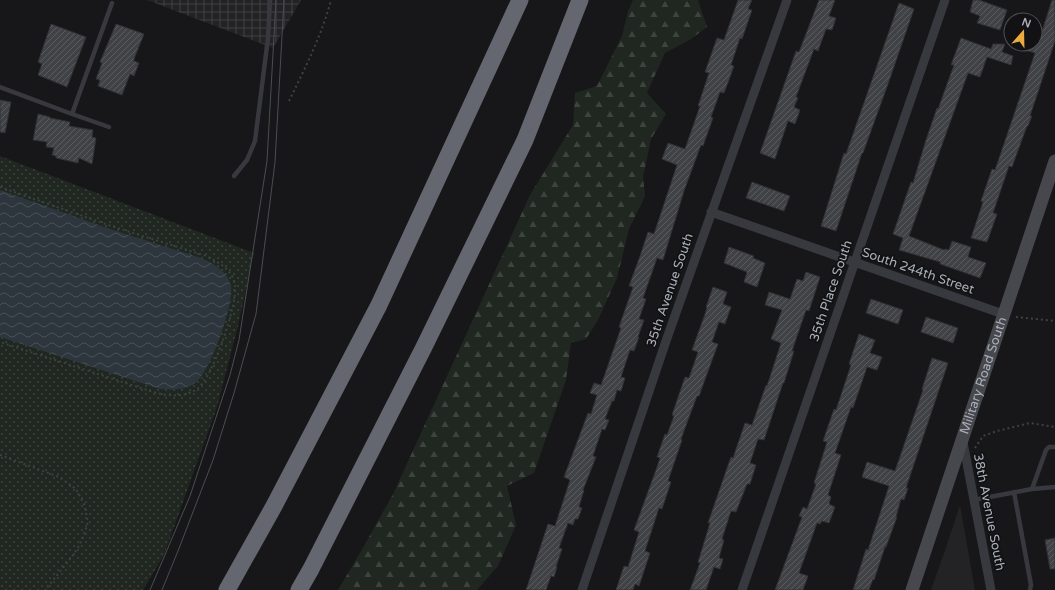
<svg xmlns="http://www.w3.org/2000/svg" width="1055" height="590" viewBox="0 0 1055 590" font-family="'Varela Round',sans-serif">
<defs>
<pattern id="industrial-grid" width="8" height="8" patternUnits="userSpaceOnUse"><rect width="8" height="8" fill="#232326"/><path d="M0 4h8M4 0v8" fill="none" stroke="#404043"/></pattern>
<pattern id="grass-dots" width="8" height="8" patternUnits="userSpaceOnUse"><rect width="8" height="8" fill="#1f2720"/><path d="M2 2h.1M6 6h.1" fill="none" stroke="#3d443e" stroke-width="1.8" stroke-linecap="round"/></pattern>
<pattern id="forest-firs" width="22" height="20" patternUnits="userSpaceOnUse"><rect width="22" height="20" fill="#1f2720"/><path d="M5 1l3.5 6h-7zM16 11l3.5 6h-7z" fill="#3d443e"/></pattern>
<pattern id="water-waves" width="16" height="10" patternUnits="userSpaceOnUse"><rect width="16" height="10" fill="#2d363d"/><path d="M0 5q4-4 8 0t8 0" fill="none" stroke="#495157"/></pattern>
<pattern id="building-hatch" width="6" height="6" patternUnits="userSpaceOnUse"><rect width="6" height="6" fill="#414246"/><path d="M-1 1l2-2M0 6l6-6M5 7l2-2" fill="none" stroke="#5a5b5f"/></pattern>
</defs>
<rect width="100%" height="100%" fill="#171719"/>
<path fill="#232326" d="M960 505 975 590H931L944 553Z"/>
<path fill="url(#industrial-grid)" d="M147 0H301L273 48Z"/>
<path fill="url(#grass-dots)" d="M0 156 254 253 238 326 217 407 164 555 143 590H0Z"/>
<path fill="url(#forest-firs)" d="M633 0H698L707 27 691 39 665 53 647 93 666 114 651 139 643 177 645 196 629 229 617 278 598 320 586 339 571 343 566 380 534 473 507 486 516 525 498 566 477 590H338L360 553 393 494 530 195 573 125 575 93 597 86 622 36 628 11Z"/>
<path fill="url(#water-waves)" d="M0 190 110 229 201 258C214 264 229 272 231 287 234 304 210 373 195 383 185 390 173 390 160 389L0 337Z"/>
<path fill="url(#building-hatch)" stroke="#313135" d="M738 0H752L748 9 752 10 742 39 740 38 731 65 734 66 729 80 724 93 720 92 711 117 713 118 703 146 701 145 684 191 663 260 657 258 643 298 646 299 639 319 644 320 638 337H639L634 351 630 350 621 377 625 378 621 391 617 390 614 401H612L605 419 609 420 605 430 602 429 593 456 596 457 583 490H584L579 507 582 508 578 519H575L573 525 568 523 559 548 562 549 556 567H557L554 577 551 576 546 590H526L548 524 555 526 570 480 564 477 588 413 591 414 597 395 590 393 594 383 601 385 606 371 621 328 619 327 633 287 629 286 640 256 648 232 654 234 677 165 662 159 668 143 685 149 700 106H698L709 73 705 72 717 38 724 40Z
M819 0H835L829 16 836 18 832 30 826 29 818 51 814 49 796 97 798 98 794 107 800 110 795 124 788 121 775 159 760 153 796 51 799 52Z
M973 0H979L1007 10 1000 30 977 23 980 16 970 12Z
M1052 0H1055V41L1030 116H1032L1028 126H1027L1012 167 1009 166 993 213 997 214 987 242 971 238 983 202 981 201 992 169 995 170 1035 53 1012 46 1013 44H1038Z
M899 3 914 9 888 84 863 153H862L836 231 821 226 844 153 846 154Z
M51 24 86 37 67 87 38 75 42 64 38 62Z
M116 24 144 34 134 59V61L139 63 134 76 130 74 122 95 98 86 100 80 96 79 102 63 100 62Z
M961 38 991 49 993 44H1005L1002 52 1013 56 1011 65 987 57 980 77 968 73 909 236 944 250 945 249 949 250 952 241 971 247 968 257 986 263 980 278 940 264V262L899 250 903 238 893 234 911 182 913 183 926 140 937 108 938 109 954 65H951Z
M0 100 11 102 5 133 0 132Z
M38 114 50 117V118L70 122 69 126 93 130 92 137 96 138 92 164 79 158 78 163 56 158V156L52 155 54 148 46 147 47 142 33 140Z
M752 182 790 196 784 211 746 198Z
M729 247 754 256 753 258 765 263 757 287 744 282 747 272 724 263Z
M806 272 820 277 809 311 806 310 792 351H794L784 383H783L764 440 758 439 750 463 756 465 750 484H747L736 512 731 511 722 539 724 540 719 558 723 559 720 569 714 567 706 590H690L700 563 698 562 710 523H708L726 471 731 457 733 458 745 423 752 425 766 385 767 386 781 343 771 339 782 310 765 305 769 292 790 299 797 279 803 281Z
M713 287 727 292 723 304 731 307 725 324 719 322 712 342 718 344 699 396H697L681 439 682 440 668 481 671 482 662 509 659 508 645 551 650 553 639 586 635 584 633 590H616L624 566 628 567 639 532 634 530 657 467 660 458 657 457 665 434 667 435 674 416 672 415 685 377 689 378 698 352 692 350 705 314 707 307H706Z
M871 299 903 310 898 324 866 313Z
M926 317 958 328 953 343 921 332Z
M859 334 875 340 870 353 882 357 877 370 867 367 853 408 851 407 835 453 841 455 828 495 831 497 829 504 835 507 829 523 822 521 820 524 817 523 799 573 808 576 803 590H775L802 517 799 516 803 507 807 509 816 484 814 483 827 442 823 441 834 409 836 410 851 365 849 364Z
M932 358 948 363 906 488H908L904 500 901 499 896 517H897L886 547H885L874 580 873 579 869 590H853L866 549 868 550 889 486 862 477 867 462 895 471 923 390 922 389Z
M1055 538V569H1050L1045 540Z"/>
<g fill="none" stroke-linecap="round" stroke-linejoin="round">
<path stroke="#3e4045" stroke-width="2" stroke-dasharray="2 3" stroke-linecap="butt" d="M289 101C305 68 322 35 331 0
M0 187 114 227 206 256C218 262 233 270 235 285 238 303 213 378 197 389 184 398 168 396 153 392L0 342
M1016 317 1055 321
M975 448 983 436 997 431 1030 423 1055 427
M0 455 59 477 76 489 84 504 88 522 82 540 74 554 45 590"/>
<path stroke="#38393e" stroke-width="4.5" d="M0 87 72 114 109 127
M72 114 112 3
M234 176 247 160 255 141 268 38 270 0
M1032 489 1055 487
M1014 492 1031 585 1030 590
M974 500 1032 489 1046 450 1049 447H1055"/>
<path stroke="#38393e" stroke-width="9" d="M711 212 1003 314
M963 442 991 590
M582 590 666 341 787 0
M742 590 945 0"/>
<path stroke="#46484e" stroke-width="13" id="s1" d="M912 590 1055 161"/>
<path stroke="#64676f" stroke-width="17" d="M227 590 274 506 379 305 520 0
M299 590 311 569 424 347 525 140 580 0"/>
<path stroke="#4b4d53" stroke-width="1" d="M150 590 190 496 230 375 239 340 267 161 276 0
M162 590 178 551 213 460 234 393 256 314 275 162 284 0"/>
</g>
<g text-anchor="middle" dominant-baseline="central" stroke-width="3.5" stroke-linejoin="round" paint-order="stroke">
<g font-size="13" fill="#aaafb8" stroke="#121214">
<text transform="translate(918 271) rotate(19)">South 244th Street</text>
<text transform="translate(670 290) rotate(-71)">35th Avenue South</text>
<text transform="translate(831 291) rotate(-71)">35th Place South</text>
<text stroke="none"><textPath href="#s1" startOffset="226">Military Road South</textPath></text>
<text transform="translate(989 512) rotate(79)">38th Avenue South</text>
</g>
</g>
<g transform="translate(1023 32) rotate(20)"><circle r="19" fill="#121214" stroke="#4f5156"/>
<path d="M0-3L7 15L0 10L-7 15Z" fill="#ecab3c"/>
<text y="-6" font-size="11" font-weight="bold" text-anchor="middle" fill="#aaafb8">N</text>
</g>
</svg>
